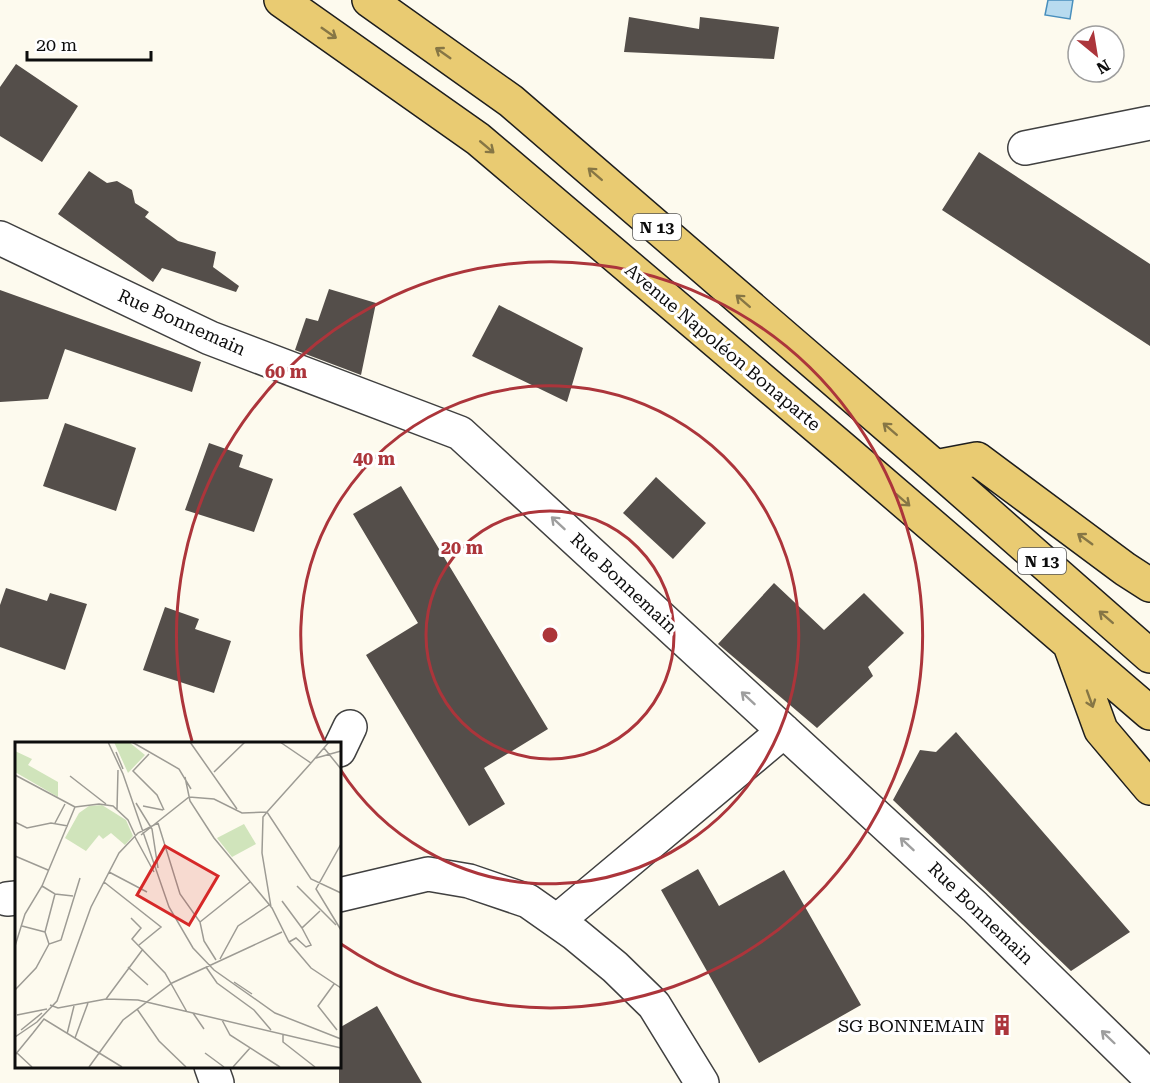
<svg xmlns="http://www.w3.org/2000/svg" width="1150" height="1083" viewBox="0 0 1150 1083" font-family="'Roboto Serif',serif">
<rect width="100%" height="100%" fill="#fdfaee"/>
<path fill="#b8dbef" stroke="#488fbd" stroke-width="1.5" d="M1048 0H1073L1070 19 1045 15Z"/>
<path fill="#544e4a" d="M629 17 699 29 700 17 779 27 774 59 624 52Z
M16 64 78 106 42 162 0 136V87Z
M979 152 1150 264V346L942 210Z
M89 171 107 183 117 181 132 190 135 203 149 212 145 217 178 241 216 252 213 267 239 286 236 292 162 268 153 282 58 214Z
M329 289 376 303 361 375 295 350 306 318 318 321Z
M0 290 201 362 192 392 65 349 48 399 0 402Z
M499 305 583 348 567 402 472 356Z
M65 423 136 448 116 511 43 486Z
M209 443 243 455 239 467 273 479 254 532 185 510Z
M656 477 706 523 673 559 623 513Z
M401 486 548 729 484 768 505 804 469 826 366 655 418 623 353 514Z
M774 583 824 630 864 593 904 633 868 667 873 676 817 728 718 644Z
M6 588 47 601 50 593 87 604 65 670 0 647V605Z
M165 607 199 619 195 629 231 641 214 693 143 670Z
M956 732 1130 932 1071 971 893 800 920 750 936 752Z
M698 869 719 906 784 870 861 1005 759 1063 661 890Z
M377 1006 422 1083H339V1028Z"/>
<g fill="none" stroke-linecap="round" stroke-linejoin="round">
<defs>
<path id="minor" d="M1025 148 1150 123
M0 238 210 338 460 433 975 907 1150 1078
M339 750 350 727
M339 895 428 874 469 881 528 901 575 934 615 967 654 1005 702 1083
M7 899 16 898
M557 921 784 731
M211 1066 217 1083"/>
<path id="major" d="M281 0 478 139 843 449 1150 713
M369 0 511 101 935 467 1150 656
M935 467 977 459 1125 569 1150 585
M1070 645 1101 730 1150 788"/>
</defs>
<use href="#minor" stroke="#404040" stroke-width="36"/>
<use href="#major" stroke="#1e1e1e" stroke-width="36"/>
<use href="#minor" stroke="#fff" stroke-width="33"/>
<use href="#major" stroke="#e9cb72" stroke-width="33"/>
</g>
<defs><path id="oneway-shaft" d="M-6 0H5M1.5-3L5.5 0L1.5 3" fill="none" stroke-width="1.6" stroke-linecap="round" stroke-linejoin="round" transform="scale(1.5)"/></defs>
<g stroke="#867645">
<use href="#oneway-shaft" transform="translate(329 33) rotate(35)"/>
<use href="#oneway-shaft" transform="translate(443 53) rotate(-145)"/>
<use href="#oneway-shaft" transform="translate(487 147) rotate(40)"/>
<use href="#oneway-shaft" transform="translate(595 174) rotate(-139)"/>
<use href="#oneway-shaft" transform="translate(743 301) rotate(-139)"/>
<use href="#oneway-shaft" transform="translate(890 429) rotate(-139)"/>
<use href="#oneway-shaft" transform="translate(903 500) rotate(41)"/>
<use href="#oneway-shaft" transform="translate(1085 539) rotate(-144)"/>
<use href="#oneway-shaft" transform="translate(1106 617) rotate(-139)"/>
<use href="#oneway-shaft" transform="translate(1090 699) rotate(70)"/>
</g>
<g stroke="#9e9e9e">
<use href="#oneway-shaft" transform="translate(558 523) rotate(-137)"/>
<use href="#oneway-shaft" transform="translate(748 698) rotate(-137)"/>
<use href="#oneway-shaft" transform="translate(907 844) rotate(-137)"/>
<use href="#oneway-shaft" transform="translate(1108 1037) rotate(-136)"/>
</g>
<g fill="none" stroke="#ac353b" stroke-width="3">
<circle cx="550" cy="635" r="124"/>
<path d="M325 742A249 249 0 1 1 340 769"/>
<path d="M192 741A373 373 0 1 1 341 944"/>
</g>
<defs>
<symbol id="building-bare" viewBox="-9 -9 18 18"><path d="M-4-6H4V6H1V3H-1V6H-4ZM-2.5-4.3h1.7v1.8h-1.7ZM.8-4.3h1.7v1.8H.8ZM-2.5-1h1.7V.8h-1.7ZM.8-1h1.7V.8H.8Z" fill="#ac353b" stroke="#fff" stroke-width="2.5" paint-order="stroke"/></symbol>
</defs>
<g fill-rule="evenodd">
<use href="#building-bare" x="987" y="1010" width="30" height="30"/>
</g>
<g text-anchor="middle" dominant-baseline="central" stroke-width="6" stroke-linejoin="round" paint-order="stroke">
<g fill="#fff" stroke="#565656" stroke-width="1.5">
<rect x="633" y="214" width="48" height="26" rx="4.5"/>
<rect x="1018" y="548" width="48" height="26" rx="4.5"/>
</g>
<g font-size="16" font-weight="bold" fill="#0d0d0d">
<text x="657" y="227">N 13</text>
<text x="1042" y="561">N 13</text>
</g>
<g font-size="18" fill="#0d0d0d" stroke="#fff">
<text transform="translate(182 322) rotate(24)">Rue Bonnemain</text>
<text transform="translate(723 347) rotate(40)">Avenue Napoléon Bonaparte</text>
<text transform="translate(624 583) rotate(43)">Rue Bonnemain</text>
<text transform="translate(981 913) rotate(44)">Rue Bonnemain</text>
</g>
<g font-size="18" fill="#0d0d0d" stroke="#fff" text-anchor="end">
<text x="985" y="1025">SG BONNEMAIN</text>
</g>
</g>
<g transform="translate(15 742)">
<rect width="326" height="326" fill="#fdfaee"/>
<path d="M99 0H114L130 13 113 31ZM0 9 17 17 13 23 43 40V55L0 30ZM87 63 111 78 118 94 110 103 96 91 88 97 84 93 71 109 50 96 64 71 74 64ZM229 82 241 102 217 115 202 96Z" fill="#d0e4bb"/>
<path fill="none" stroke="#9d9b94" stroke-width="1.5" d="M42 0H67M93 0 108 32 154 165 178 206 199 228 260 271 326 297M117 0 164 27 176 47M175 0 222 67M265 0 296 21 314 0M309 6 326 27M101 10 108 27M134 12 118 29 142 53 149 68M301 16 326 9M199 30 230 0M0 33 60 65M55 34 91 62M170 35 175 59 199 96 257 166 274 200 296 226 326 246M121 61 137 87 143 126M128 64 148 68M60 65 84 62 98 64 113 78 120 93M102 67 103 28M0 80 12 86 36 81 53 84M40 81 50 62M143 81 165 152 185 180 189 199 201 218M126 93 174 55 199 57 227 71 252 70 296 21M120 95 139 130M326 102 301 147 326 188M0 114 33 128M94 130 132 150M89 140 146 185 124 203M27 144 40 152 58 154M282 144 321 183M267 159 287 186M256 165 247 111 248 75 252 70 296 137 326 151M116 176 126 186 117 197 150 231 172 270M185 180 235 140M7 184 30 190M274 200 281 196 291 205 296 203 287 186 305 169M34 202 30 190 40 152M0 204 10 172 27 144 60 65M205 217 223 184 254 163M113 225 133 243M191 225 202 241 239 268 256 288M219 240 237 252M319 242 303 264 322 288M0 248 21 226 34 202 46 198 65 136M91 257 128 207M35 263 43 266 91 257 123 258 326 306M122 267 144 299 171 325M178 271 189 287M2 273 32 267M207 278 215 293 265 325M6 288 27 271M18 291 29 277 107 325M52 292 59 264M268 293V300L300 325M0 295 22 280 42 259 76 165 104 111 123 91 143 81M60 296 73 261M2 311 17 325M190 311 209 325M0 313 18 291M74 325 108 278 157 241 267 190M218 325 235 306"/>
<path fill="#d62828" fill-opacity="0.15" stroke="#d62828" stroke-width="3" d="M150 104 203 134 174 183 122 153Z"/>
<rect width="326" height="326" fill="none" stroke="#0d0d0d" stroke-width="3"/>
</g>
<circle cx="550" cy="635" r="9" fill="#ac353b" stroke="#fff" stroke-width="3"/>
<g font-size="18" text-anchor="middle" font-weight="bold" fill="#ac353b" stroke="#fff" stroke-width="6" stroke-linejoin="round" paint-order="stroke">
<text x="286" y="378">60 m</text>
<text x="374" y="465">40 m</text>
<text x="462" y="554">20 m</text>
</g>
<g transform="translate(1096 54) rotate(150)"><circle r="28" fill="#ffffff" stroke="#9e9e9e" stroke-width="1.5"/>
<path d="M0-4.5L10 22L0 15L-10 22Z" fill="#ac353b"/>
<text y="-9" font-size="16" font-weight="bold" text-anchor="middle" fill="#0d0d0d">N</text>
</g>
<path d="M27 51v9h124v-9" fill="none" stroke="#0d0d0d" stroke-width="3"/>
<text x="36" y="51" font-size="18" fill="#0d0d0d" stroke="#ffffff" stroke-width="4.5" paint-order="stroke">20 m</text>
</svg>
